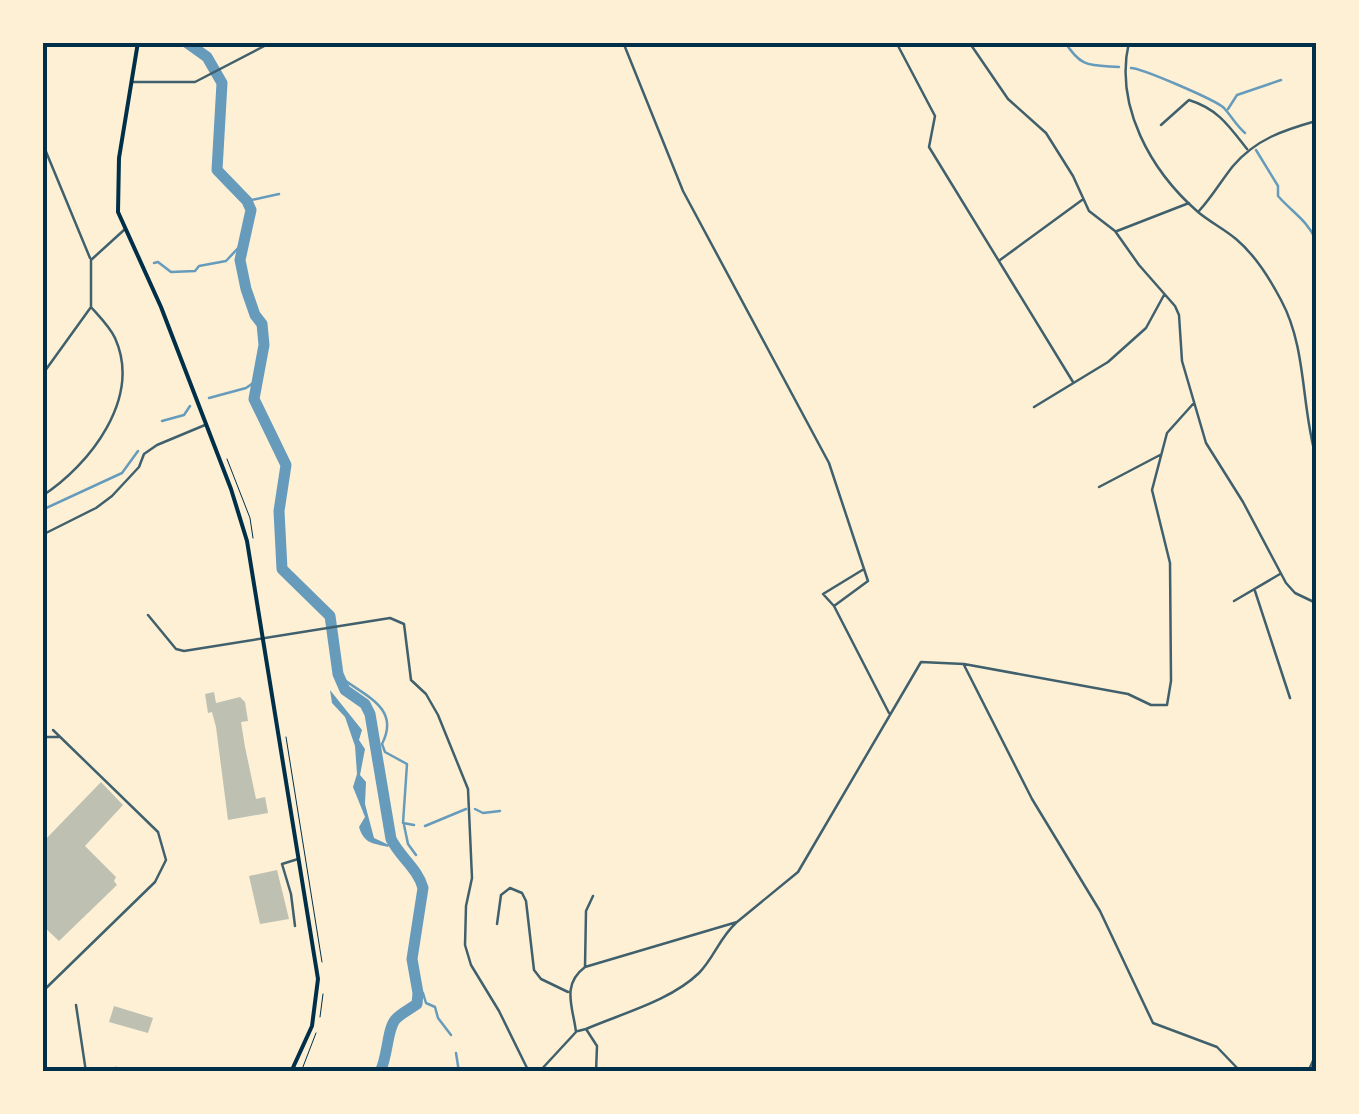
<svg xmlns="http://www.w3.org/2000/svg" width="1359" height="1114" viewBox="0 0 1359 1114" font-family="Quicksand,sans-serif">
<rect width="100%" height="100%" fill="#fdf0d5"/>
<path fill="#669bbc" d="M330 690 362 730 359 740 365 749 360 775 366 782 365 804 374 838 389 845 388 847C373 843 364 844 359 827L365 817 353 787 357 774 355 746 345 717 332 703Z"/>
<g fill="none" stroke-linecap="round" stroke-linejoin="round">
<path stroke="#669bbc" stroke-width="2.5" d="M1065 42C1081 68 1090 65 1119 67
M1131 68C1141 68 1216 100 1224 108 1232 117 1236 125 1245 133
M1228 109 1237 95 1281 80
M1256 150 1278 186V196C1292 212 1307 220 1316 240
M247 201 279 194
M154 263 158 262 171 272 195 271 199 266 226 261 241 245
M209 398 246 388 259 379
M162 421 184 415 190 406
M42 510 122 473 138 451
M339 676C364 696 401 707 382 744L385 752 407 764 403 823 414 825
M475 809 483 813 500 811
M404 825 408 844 416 855
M425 826 466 809
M418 991 423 993 426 1003 435 1007 438 1018 451 1035
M456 1053 459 1072"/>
<path stroke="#669bbc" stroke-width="11" d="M186 42 207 57 222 83 217 170 247 201 251 210 240 260 246 289 255 315 262 324 264 345 254 399 286 465 279 511 282 569 330 616 338 674 345 690 365 704 370 714 391 839C400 857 418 869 423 888L412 959 418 993 417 1004C410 1009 400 1014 395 1020 387 1030 388 1056 380 1072"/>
</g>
<path fill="#bec0b2" d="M214 692 216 703 240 697 245 702 248 721 241 722 245 747 256 799 265 797 268 813 228 820 216 727 212 712 208 713 205 694Z
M101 782 123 805 85 846 116 877 114 881 117 885 59 941 42 925V843Z
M277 870 289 919 260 924 249 876Z
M114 1006 153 1018 148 1033 109 1022Z"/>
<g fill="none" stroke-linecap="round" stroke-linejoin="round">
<path stroke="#003049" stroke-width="1" d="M227 459 250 518 253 538
M286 737 322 962
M320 1017 323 994
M301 1072 316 1033"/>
<path stroke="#3f606c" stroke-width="2.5" d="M623 42 683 191 829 463 868 581 834 606
M896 42 935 116 929 147 1073 382
M969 42 1008 99 1046 133 1073 176 1089 211 1115 231 1139 265 1175 306 1179 315 1182 361 1206 443 1243 502 1286 583 1295 593 1316 603
M1129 42C1114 106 1151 171 1198 212 1210 222 1224 229 1236 239 1254 254 1270 279 1281 300 1307 348 1301 406 1316 457
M133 82H195L272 42
M1161 125 1189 100C1218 109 1229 126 1247 149
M42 142 90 258
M1199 211C1212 197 1221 181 1233 166 1256 139 1284 130 1316 121
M1117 231 1189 203
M1000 260 1082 200
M42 375 91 307V260L124 230
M1034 407 1108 362 1146 328 1164 295
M1099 487 1160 455
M42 496C90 465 142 398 115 338 110 327 99 316 91 307
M42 535 96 508 112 496 139 467 144 454 157 445 205 425
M864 569 823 594 834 606 889 713
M1255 591 1290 698
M1234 601 1280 574
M148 615 176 649 184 651 390 618 404 624 411 680 426 694 438 715 468 789 472 878 466 906 465 945 471 965 499 1011 529 1072
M964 665 1032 799 1100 911 1153 1023 1217 1047 1241 1072
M42 737H59
M497 924 501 895 510 888 522 893 526 901 534 970 541 979 568 992
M295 926 291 894 282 864 298 859
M585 967 586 911 593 896
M42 992 155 882 166 860 158 832 53 730
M76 1005 86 1072
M586 1029C623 1013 670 1001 699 973 714 958 720 937 736 923
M578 1031 586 1029 597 1046 596 1072
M116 1068 127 1072
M539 1072 576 1032C573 1007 561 985 585 967L737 922 798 872 921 662 964 664 1128 694 1151 705H1167L1171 681 1170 563 1152 490 1167 433 1193 404
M1308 1072 1316 1054"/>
<path stroke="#003049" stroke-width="4" d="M138 42 119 158 118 212 161 307 231 489 247 541 318 979 312 1026 291 1072"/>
</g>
<rect width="1359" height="1114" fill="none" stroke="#fdf0d5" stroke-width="90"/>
<rect x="45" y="45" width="1269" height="1024" fill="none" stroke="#003049" stroke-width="4"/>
</svg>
